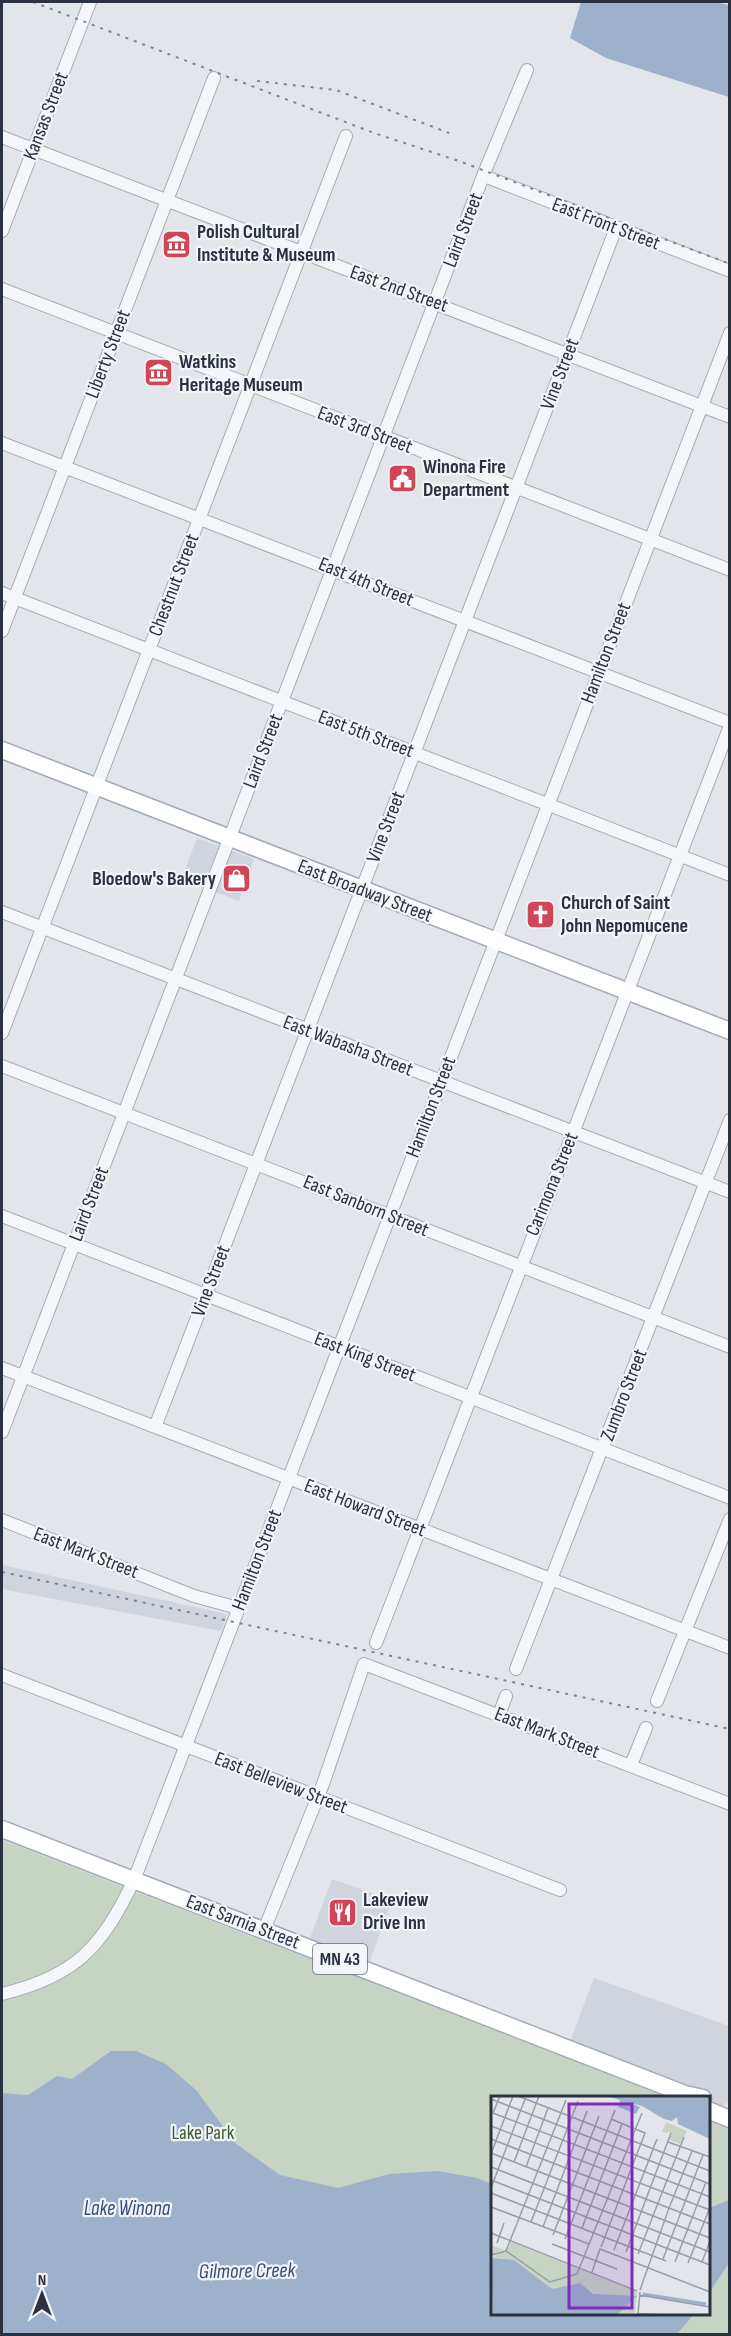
<svg xmlns="http://www.w3.org/2000/svg" width="731" height="2336" viewBox="0 0 731 2336" font-family="'Sofia Sans Condensed',sans-serif">
<rect width="100%" height="100%" fill="#e2e5ea"/>
<path fill="#d0d4dc" d="M197 838 254 859 239 901 181 880Z
M2 1565 227 1614 221 1631 2 1589Z
M332 1879 392 1900 363 1980 303 1957Z
M594 1978 729 2026V2102L709 2112 708 2098 667 2097 564 2058Z"/>
<path fill="#c7d4c3" d="M2 1840 667 2097 492 2098V2314H708L709 2114 729 2123V2334H2Z"/>
<path fill="#9db1ca" d="M581 2H715L729 5V97L606 58 570 38Z
M111 2051H136L166 2064 197 2091 235 2143 280 2175 338 2188 389 2174 438 2171 477 2178 492 2184V2314H694L677 2334H2V2093L28 2095 57 2076 72 2079Z
M729 2200V2263L709 2293V2208Z"/>
<g fill="none" stroke-linecap="round" stroke-linejoin="round">
<defs>
<path id="minor" d="M2 137 730 417
M484 176 730 271
M2 231 90 2
M2 289 730 570
M2 443 730 723
M2 593 730 875
M2 631 214 78
M2 912 730 1192
M2 1033 346 136
M2 1066 730 1347
M2 1216 730 1498
M2 1368 730 1648
M155 1427 616 228
M2 1432 485 171 527 70
M2 1520 194 1596 238 1608
M376 1643 730 726
M516 1669 730 1120
M2 1675 560 1890
M657 1701 730 1519
M499 1715 506 1696
M631 1765 646 1728
M264 1930 323 1784 364 1664 730 1804
M2 1994C76 1976 102 1947 134 1880L730 333"/>
<path id="major" d="M2 750 730 1031
M2 1829 685 2094 703 2098
M708 2110 730 2119"/>
</defs>
<use href="#minor" stroke="#a7acb4" stroke-width="14"/>
<use href="#major" stroke="#a1a9b6" stroke-width="19"/>
<use href="#minor" stroke="#f5f6f9" stroke-width="12"/>
<use href="#major" stroke="#fff" stroke-width="16"/>
<path stroke="#7b8394" stroke-width="2" stroke-dasharray="3 6" stroke-linecap="butt" d="M33 2 374 133 459 161 730 264
M257 81 336 90 449 133
M2 1572 730 1729"/>
</g>
<defs>
<symbol id="museum-square" viewBox="-11 -11 22 22"><rect x="-9" y="-9" width="18" height="18" rx="4" fill="#cf4756" stroke="#f2f4f8"/><path d="M0-6L6-3V-2H-6V-3ZM-5-1h2V3h-2ZM-1-1h2V3h-2ZM3-1h2V3H3ZM-6 4H6V6H-6Z" fill="#fff"/></symbol>
<symbol id="civic-square" viewBox="-11 -11 22 22"><rect x="-9" y="-9" width="18" height="18" rx="4" fill="#cf4756" stroke="#f2f4f8"/><path d="M-.6-6.5H3V-4.5H.6V-3L4-1V1h2V6H-6V1h2V-1L-.6-3ZM-1.2 2.5V6h2.4V2.5Z" fill="#fff"/></symbol>
<symbol id="shop-square" viewBox="-11 -11 22 22"><rect x="-9" y="-9" width="18" height="18" rx="4" fill="#cf4756" stroke="#f2f4f8"/><path d="M-5-2.5h2.3a2.7 3.5 0 0 1 5.4 0H5L5.5 6h-11ZM-1.5-2.5h3a1.5 2.3 0 0 0-3 0Z" fill="#fff"/></symbol>
<symbol id="church-square" viewBox="-11 -11 22 22"><rect x="-9" y="-9" width="18" height="18" rx="4" fill="#cf4756" stroke="#f2f4f8"/><path d="M-1.2-6h2.4v3.5h3.3v2.4h-3.3V6h-2.4V-.1h-3.3v-2.4h3.3Z" fill="#fff"/></symbol>
<symbol id="restaurant-square" viewBox="-11 -11 22 22"><rect x="-9" y="-9" width="18" height="18" rx="4" fill="#cf4756" stroke="#f2f4f8"/><path d="M-5-6h1v4h1v-4h1v4h1v-4h1v5L-1.5 .5V6h-2V.5L-5-1ZM5-6V6H3V1.5H1.5Q1.5-4 5-6Z" fill="#fff"/></symbol>
</defs>
<g fill-rule="evenodd">
<use href="#museum-square" x="160" y="228" width="33" height="33"/>
<use href="#museum-square" x="142" y="356" width="33" height="33"/>
<use href="#civic-square" x="386" y="462" width="33" height="33"/>
<use href="#shop-square" x="220" y="862" width="33" height="33"/>
<use href="#church-square" x="524" y="898" width="33" height="33"/>
<use href="#restaurant-square" x="326" y="1896" width="33" height="33"/>
</g>
<g text-anchor="middle" dominant-baseline="central" stroke-width="4.5" stroke-linejoin="round" paint-order="stroke">
<rect fill="#f2f4f8" stroke="#666c79" stroke-width="1.5" x="313" y="1944" width="54" height="30" rx="4.5"/>
<g font-size="18" font-weight="bold" fill="#2a3242">
<text x="340" y="1959">MN 43</text>
</g>
<g font-size="20" fill="#2a3242" stroke="#f2f4f8">
<text transform="translate(46 116) rotate(-69)">Kansas Street</text>
<text transform="translate(606 224) rotate(21)">East Front Street</text>
<text transform="translate(463 230) rotate(-69)">Laird Street</text>
<text transform="translate(399 289) rotate(20)">East 2nd Street</text>
<text transform="translate(108 354) rotate(-69)">Liberty Street</text>
<text transform="translate(560 374) rotate(-69)">Vine Street</text>
<text transform="translate(365 430) rotate(21)">East 3rd Street</text>
<text transform="translate(366 582) rotate(22)">East 4th Street</text>
<text transform="translate(174 585) rotate(-69)">Chestnut Street</text>
<text transform="translate(606 653) rotate(-69)">Hamilton Street</text>
<text transform="translate(366 734) rotate(21)">East 5th Street</text>
<text transform="translate(263 751) rotate(-69)">Laird Street</text>
<text transform="translate(386 827) rotate(-69)">Vine Street</text>
<text transform="translate(365 891) rotate(21)">East Broadway Street</text>
<text transform="translate(348 1046) rotate(21)">East Wabasha Street</text>
<text transform="translate(431 1107) rotate(-69)">Hamilton Street</text>
<text transform="translate(552 1184) rotate(-68)">Carimona Street</text>
<text transform="translate(89 1204) rotate(-69)">Laird Street</text>
<text transform="translate(366 1206) rotate(22)">East Sanborn Street</text>
<text transform="translate(211 1281) rotate(-69)">Vine Street</text>
<text transform="translate(365 1357) rotate(21)">East King Street</text>
<text transform="translate(624 1395) rotate(-69)">Zumbro Street</text>
<text transform="translate(365 1508) rotate(21)">East Howard Street</text>
<text transform="translate(86 1553) rotate(21)">East Mark Street</text>
<text transform="translate(257 1560) rotate(-69)">Hamilton Street</text>
<text transform="translate(547 1733) rotate(21)">East Mark Street</text>
<text transform="translate(281 1783) rotate(21)">East Belleview Street</text>
<text transform="translate(243 1922) rotate(21)">East Sarnia Street</text>
</g>
<g font-size="20" font-weight="bold" fill="#2a3242" stroke="#f2f4f8" text-anchor="start">
<text x="197" y="232">Polish Cultural<tspan x="197" dy="23">Institute &amp; Museum</tspan></text>
<text x="179" y="362">Watkins<tspan x="179" dy="23">Heritage Museum</tspan></text>
<text x="423" y="467">Winona Fire<tspan x="423" dy="23">Department</tspan></text>
<text x="216" y="879" text-anchor="end">Bloedow's Bakery</text>
<text x="561" y="903">Church of Saint<tspan x="561" dy="23">John Nepomucene</tspan></text>
<text x="363" y="1900">Lakeview<tspan x="363" dy="23">Drive Inn</tspan></text>
</g>
<g font-size="20" fill="#3d5e37" stroke="#f2f4f8">
<text x="203" y="2133">Lake Park</text>
</g>
<g font-size="21" font-style="italic" fill="#334f77" stroke="#f2f4f8">
<text x="127" y="2208">Lake Winona</text>
<text transform="translate(247 2271) rotate(-1)">Gilmore Creek</text>
</g>
</g>
<g transform="translate(491 2096)">
<rect width="219" height="219" fill="#e2e5ea"/>
<path d="M175 26 196 35 189 48 178 44 180 37 171 36ZM20 146 146 196 144 217 0 219V149L16 155Z" fill="#c7d4c3"/>
<path d="M115 0H219V43L187 28 186 21 181 25 173 23 151 10 140 7 149 11 145 18 127 11 129 4ZM0 162 23 164 61 193 89 187 102 198 146 200 127 218 2 219Z" fill="#9db1ca"/>
<path fill="none" stroke="#9db1ca" stroke-width="3" d="M152 198 215 208"/>
<path fill="none" stroke="#989da7" stroke-width="1.5" d="M9 0 2 17 219 101M27 0 219 75M0 3 219 88M0 30 219 114M0 43 178 112 149 194M177 46 219 61M201 55 178 112 219 128M0 57 219 142M0 58 22 0M23 66 48 0M0 71 219 156M35 71 57 12M0 84 219 169M0 92 34 3M0 97 175 165M0 111 98 148M40 126 87 5M52 131 96 15M91 132 131 28M0 137 146 195M62 139 108 20M74 143 124 14M6 147 13 127M61 148 126 173M110 151 154 37 120 23M123 154 166 43M15 155 75 4M135 156 180 37M147 158 193 41M0 159 15 155 59 186 86 178 151 17M172 163 212 59M184 166 215 86M211 166 219 145M197 167 219 111M101 176 109 153 219 196M148 199 219 211M147 218 149 196M148 218 180 219"/>
<path fill="#7b2cbf" fill-opacity="0.15" stroke="#7b2cbf" stroke-width="3" d="M78 8H141V212H78Z"/>
<rect width="219" height="219" fill="none" stroke="#2a3242" stroke-width="3"/>
</g>
<rect width="731" height="2336" fill="none" stroke="#2a3242" stroke-width="6"/>
<g transform="translate(42 2294)" stroke="#f2f4f8" stroke-width="4.5" paint-order="stroke">
<path d="M0-4.5L10 22L0 15L-10 22Z" fill="#2a3242"/>
<text y="-9" font-size="16" font-weight="bold" text-anchor="middle" fill="#2a3242">N</text>
</g>
</svg>
